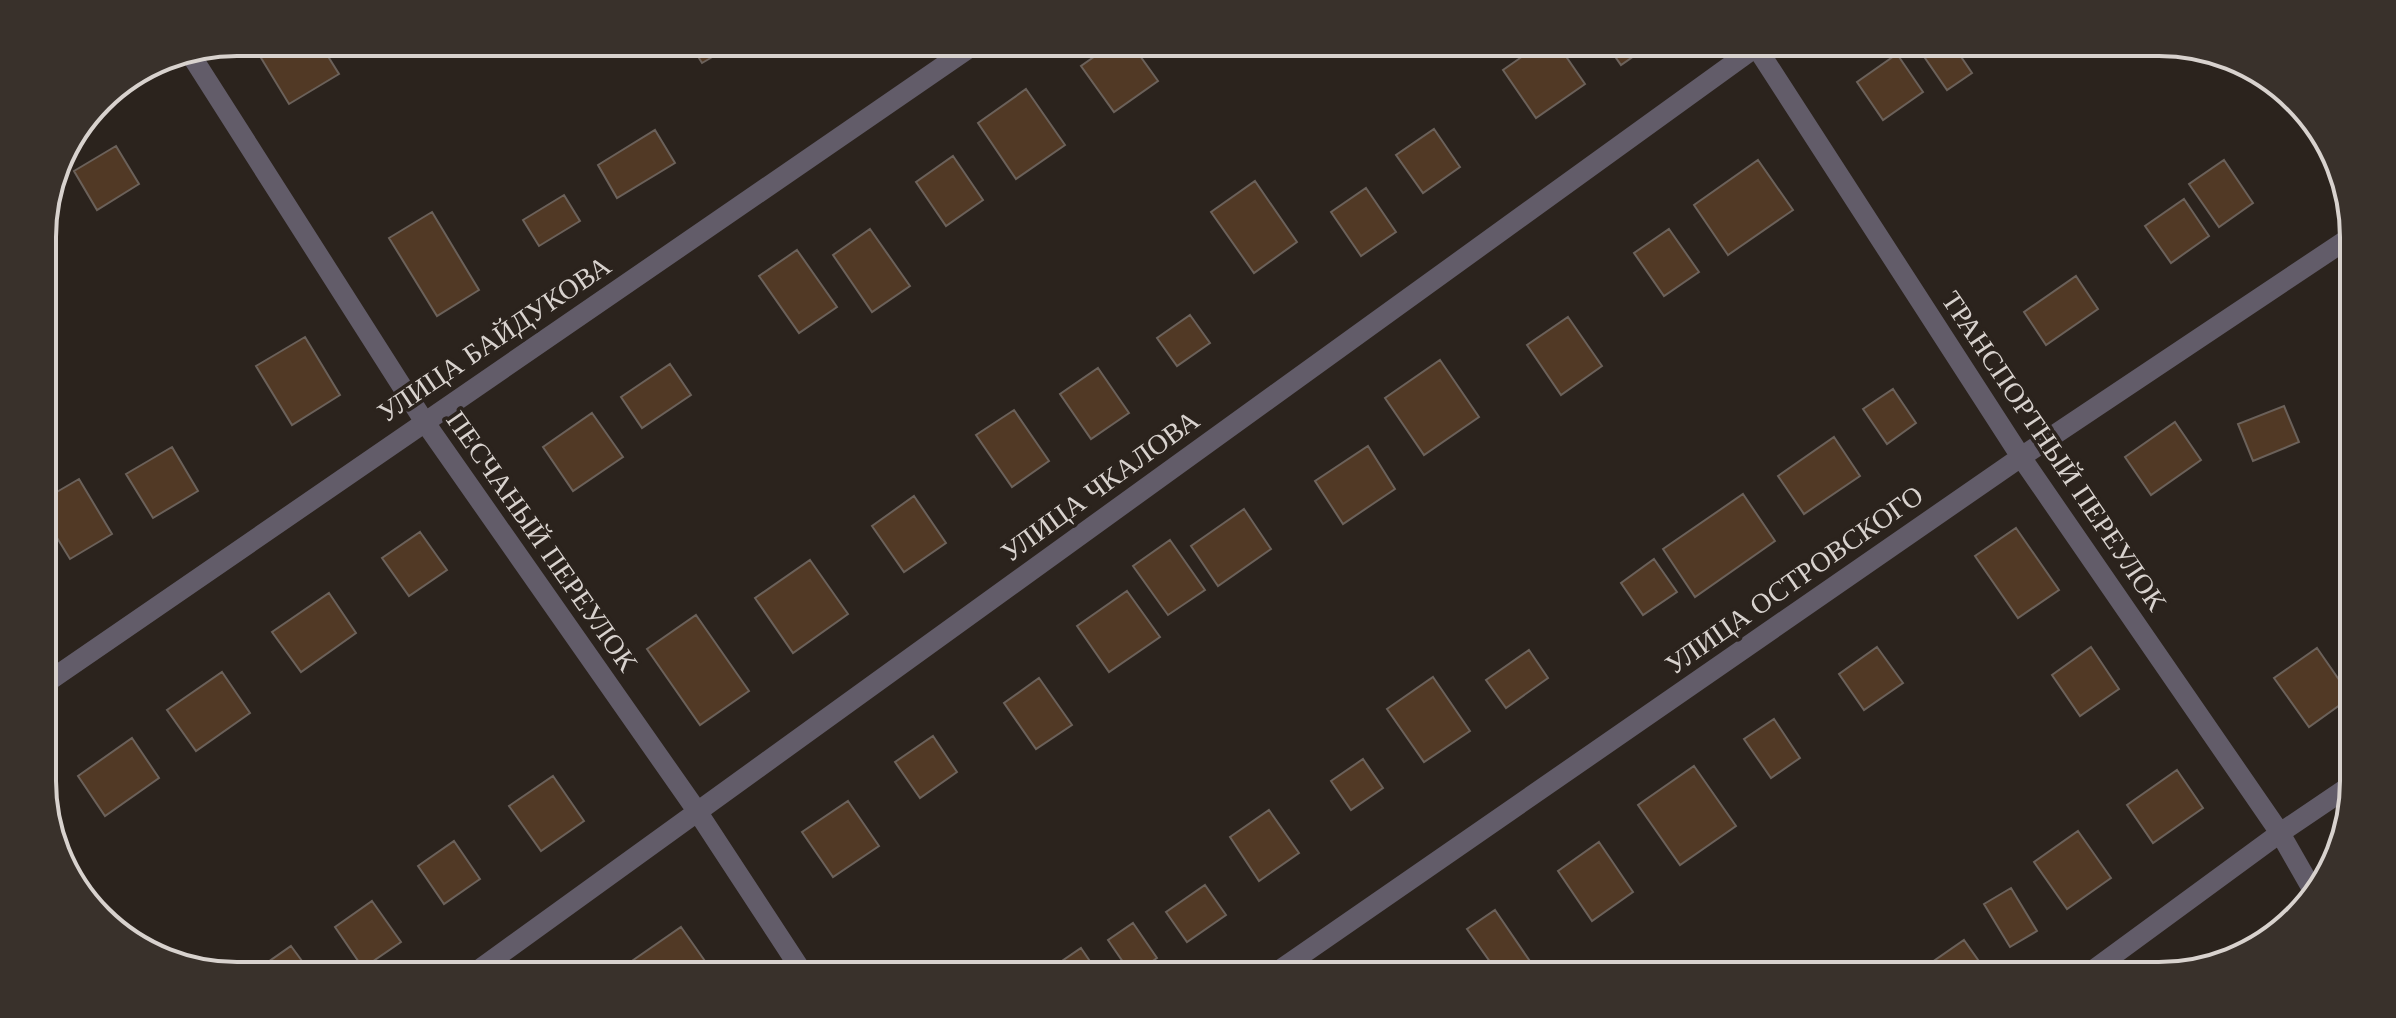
<svg xmlns="http://www.w3.org/2000/svg" width="2396" height="1018" viewBox="0 0 2396 1018" font-family="Georgia,serif">
<rect width="100%" height="100%" fill="#2b231d"/>
<path fill="#513925" stroke="#6b615a" stroke-width="2" d="M264 42H319L339 74 289 104 255 48Z
M689 42H738L702 63Z
M1115 42H1130L1158 81 1114 112 1081 66Z
M1543 42H1556L1585 84 1536 118 1503 70Z
M1605 42H1654L1621 65Z
M1914 42H1951L1972 73 1947 90Z
M1897 54 1923 92 1883 120 1857 82Z
M1026 89 1065 145 1016 179 978 123Z
M1434 129 1460 167 1423 193 1396 155Z
M655 130 675 163 617 198 598 165Z
M116 146 139 184 97 210 74 171Z
M953 156 983 200 946 226 916 182Z
M1758 160 1793 210 1728 255 1694 205Z
M2224 160 2253 203 2219 227 2189 184Z
M1255 181 1297 242 1254 273 1211 212Z
M1366 188 1396 232 1361 256 1331 212Z
M564 195 580 221 539 246 523 220Z
M2184 199 2209 236 2171 263 2145 226Z
M432 212 479 290 437 316 389 238Z
M870 229 910 286 872 312 833 255Z
M1669 229 1699 272 1664 296 1634 253Z
M797 250 837 307 799 333 759 276Z
M2076 276 2098 309 2046 345 2024 312Z
M1190 315 1210 343 1177 366 1157 338Z
M1568 317 1602 366 1561 395 1527 345Z
M305 337 340 395 292 425 256 366Z
M1440 360 1479 417 1424 455 1385 398Z
M670 364 691 395 642 428 621 397Z
M1098 368 1129 413 1091 439 1060 394Z
M1893 389 1916 423 1887 444 1863 409Z
M2284 406 2299 442 2253 461 2238 424Z
M1014 410 1049 461 1012 487 976 435Z
M592 413 623 457 573 491 543 447Z
M2175 422 2201 460 2151 495 2125 457Z
M1834 437 1860 476 1804 514 1778 476Z
M1368 446 1395 489 1343 524 1315 481Z
M172 447 198 491 153 518 126 474Z
M79 479 112 534 70 559 43 515V500Z
M1743 494 1775 541 1695 597 1663 549Z
M914 496 946 543 904 572 872 526Z
M1244 509 1271 549 1218 586 1191 546Z
M2016 528 2059 590 2018 618 1975 556Z
M420 532 447 570 409 596 382 558Z
M1170 540 1205 590 1168 615 1133 566Z
M1654 559 1677 592 1643 615 1621 583Z
M810 560 848 614 793 653 755 598Z
M1127 591 1160 637 1109 672 1077 626Z
M329 593 356 633 301 672 272 632Z
M696 615 749 691 700 725 647 649Z
M1877 647 1903 683 1864 710 1839 674Z
M2091 647 2119 689 2080 716 2052 675Z
M2317 648 2351 697 2309 727 2274 678Z
M1529 650 1548 678 1506 708 1486 680Z
M222 672 250 713 196 751 167 710Z
M1433 677 1470 731 1424 762 1387 709Z
M1039 678 1072 725 1036 749 1004 703Z
M1774 719 1800 758 1771 778 1744 739Z
M933 736 957 772 920 798 895 762Z
M132 738 159 778 105 816 78 776Z
M1363 759 1383 788 1351 810 1331 781Z
M1694 766 1736 826 1680 865 1638 805Z
M2177 770 2203 808 2153 843 2127 805Z
M553 776 584 821 541 851 509 806Z
M848 801 879 846 833 877 802 832Z
M1269 810 1299 853 1259 881 1230 837Z
M54 831 73 859 67 863Z
M2078 831 2111 878 2067 909 2034 862Z
M454 841 480 879 444 904 418 866Z
M1599 842 1633 892 1592 921 1558 871Z
M1205 885 1226 915 1187 942 1166 912Z
M2011 888 2037 931 2010 947 1984 904Z
M372 901 401 942 363 968 335 927Z
M1495 910 1536 970 1527 976H1500L1467 929Z
M1133 923 1157 958 1132 975 1108 940Z
M681 927 712 971 705 976H638L629 963Z
M1964 940 1988 974 1986 976H1912Z
M291 946 313 976H248Z
M1081 948 1100 976H1040Z
M941 965 949 976H926Z"/>
<g fill="none" stroke-linecap="round" stroke-linejoin="round">
<path stroke="#625c69" stroke-width="20" d="M1753 42 2021 457 2280 833 2312 889
M189 52 424 421 697 811 805 976
M43 685 978 42
M470 976 1763 42
M1271 976 2021 457 2352 236
M2085 976 2280 833 2354 783"/>
</g>
<g text-anchor="middle" dominant-baseline="central" stroke-width="7" stroke-linejoin="round" paint-order="stroke">
<g font-size="28" fill="#d8d2ce" stroke="#2b231d">
<text transform="translate(494 339) rotate(-34)">УЛИЦА БАЙДУКОВА</text>
<text transform="translate(2054 451) rotate(56)">ТРАНСПОРТНЫЙ ПЕРЕУЛОК</text>
<text transform="translate(1100 486) rotate(-36)">УЛИЦА ЧКАЛОВА</text>
<text transform="translate(542 541) rotate(55)">ПЕСЧАНЫЙ ПЕРЕУЛОК</text>
<text transform="translate(1794 580) rotate(-35)">УЛИЦА ОСТРОВСКОГО</text>
</g>
</g>
<path d="M0 0H2396V1018H0ZM237 56H2159A181 181 0 0 1 2340 237V781A181 181 0 0 1 2159 962H237A181 181 0 0 1 56 781V237A181 181 0 0 1 237 56Z" fill="#39312b" fill-rule="evenodd"/>
<path fill="none" stroke="#d8d2ce" stroke-width="4" d="M237 56H2159A181 181 0 0 1 2340 237V781A181 181 0 0 1 2159 962H237A181 181 0 0 1 56 781V237A181 181 0 0 1 237 56Z"/>
</svg>
